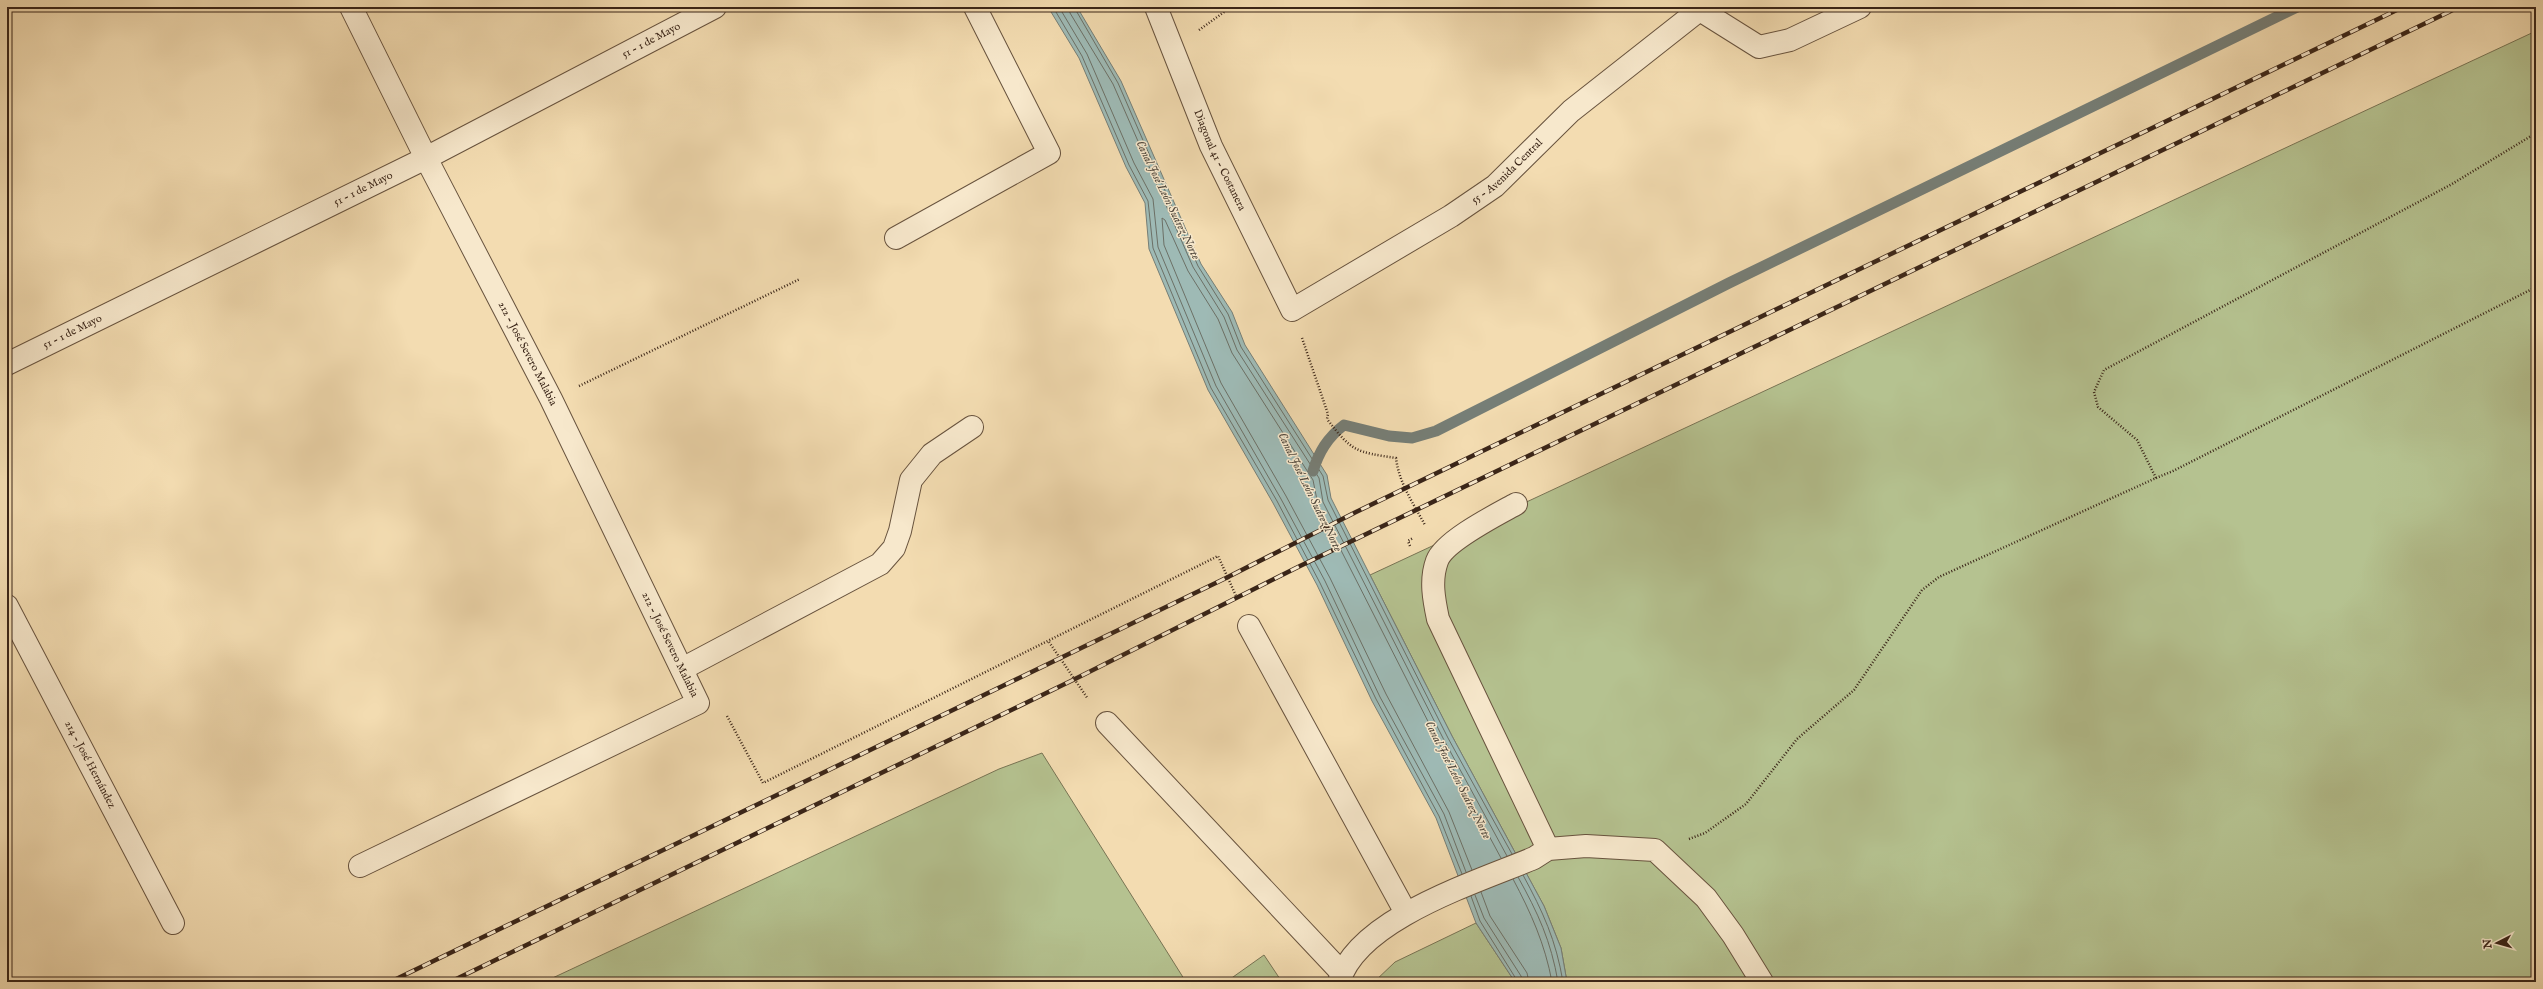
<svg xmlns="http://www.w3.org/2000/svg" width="2543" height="989" viewBox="0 0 2543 989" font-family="'IM FELL English',serif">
<rect width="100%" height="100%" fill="#f3dcb1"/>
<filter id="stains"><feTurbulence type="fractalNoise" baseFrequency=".005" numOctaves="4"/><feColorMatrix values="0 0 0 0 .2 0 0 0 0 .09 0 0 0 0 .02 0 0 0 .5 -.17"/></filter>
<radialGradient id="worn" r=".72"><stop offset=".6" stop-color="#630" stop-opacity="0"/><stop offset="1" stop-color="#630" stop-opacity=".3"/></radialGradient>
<path fill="#b5c290" stroke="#787454" d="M2536 31V982H1567L1561 948 1544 906 1452 736 1370 575Z
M1042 753 1186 982H544L999 769Z
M1476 923 1515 982H1374L1395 962Z
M1264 955 1282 982H1226Z"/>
<path fill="#9ebab5" stroke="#767e76" d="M1048 7H1077L1121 81 1201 264 1232 312 1245 345 1327 475 1331 498 1370 575 1452 736 1544 906 1561 948 1567 982H1515L1476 923 1436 818 1372 701 1317 585 1273 503 1208 390 1149 249 1145 203 1126 167 1079 58Z"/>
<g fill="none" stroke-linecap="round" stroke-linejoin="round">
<path stroke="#6c7066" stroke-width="1" d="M1053 7 1082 56 1129 165 1148 201 1153 248 1211 388 1277 501 1320 583 1376 699 1439 816 1462 874
M1059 7 1087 54 1134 163 1153 199 1158 247 1216 386 1281 499 1325 581 1380 697 1444 814 1466 872
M1069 7 1070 13 1113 84 1193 267 1224 317 1237 350 1319 478 1323 502 1444 740 1507 856
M1074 7 1118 83 1198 266 1228 314 1241 347 1323 476 1328 500 1448 738 1512 854
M1472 870 1449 812 1386 694 1330 578 1286 496 1221 383 1164 245 1162 218 1165 220 1188 271 1218 319 1232 353 1313 480 1318 505 1439 743 1501 858
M1523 875C1543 912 1556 940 1563 982
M1518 877C1538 913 1551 941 1558 982
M1513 879C1531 913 1545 944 1552 982
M1481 892 1490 916 1527 973 1529 982
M1475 895 1484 918 1521 976 1523 982
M1471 896 1480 921 1518 982"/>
<path stroke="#767e76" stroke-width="11" d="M1313 471C1319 452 1327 438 1344 425L1389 436 1412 438 1436 431 1729 283 2297 7"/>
<defs>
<path id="lane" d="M1249 626 1406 913
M682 669 880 564 894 548 900 531 911 480 932 454 972 427
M1107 723 1342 973"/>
<g id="street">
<path id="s1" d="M351 7 426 158 551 399 698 703 360 866"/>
<path id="s2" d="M1156 7 1211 146 1292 310 1451 216 1495 186 1571 111 1703 7"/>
<path d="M1700 10 1759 47 1790 40 1860 7"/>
<path d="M896 238 1049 153 975 7"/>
<path id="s3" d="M7 364 426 158 715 7"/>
<path d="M1516 504C1498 514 1444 541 1437 561 1430 580 1434 600 1438 619L1548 849"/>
<path id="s4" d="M7 606 173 923"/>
<path d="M1339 982C1357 919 1477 882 1534 858L1548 849 1586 846 1655 850 1706 898 1733 935 1762 982"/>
</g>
</defs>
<use href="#lane" stroke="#68533e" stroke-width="24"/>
<use href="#street" stroke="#68533e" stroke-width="24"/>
<path stroke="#3a2518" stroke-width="2.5" stroke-dasharray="1 2" stroke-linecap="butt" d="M1199 30 1231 7
M1302 338 1328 414 1327 419C1352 452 1356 452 1396 458 1399 483 1413 503 1425 525
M579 386 800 279
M2156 478 2173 471 2536 287
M1410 546 1408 541 1413 538
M1049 642 1088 699
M727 716 763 783 1218 556 1237 598
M1689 839 1705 833 1746 804 1797 739 1854 690 1922 590 1939 577 2156 478 2137 440 2098 407 2094 392 2104 370 2452 184 2536 133"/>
<use href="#lane" stroke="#f7e8cc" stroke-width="22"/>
<use href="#street" stroke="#f7e8cc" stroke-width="22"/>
<defs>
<path id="rail" d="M390 982 1226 578 1356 512 2403 7
M450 982 1073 680 1300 566 2459 7"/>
</defs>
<use href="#rail" stroke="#3a2518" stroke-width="4.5"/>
<use href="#rail" stroke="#f7e8cc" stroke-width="3" stroke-dasharray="9" stroke-linecap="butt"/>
</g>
<g text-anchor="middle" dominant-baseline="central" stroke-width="3" stroke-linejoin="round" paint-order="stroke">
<g font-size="11" fill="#3a2518" stroke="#f7e8cc">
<text stroke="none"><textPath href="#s3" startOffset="721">51 - 1 de Mayo</textPath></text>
<text stroke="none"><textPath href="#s2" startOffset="166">Diagonal 41 - Costanera</textPath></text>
<text stroke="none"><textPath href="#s2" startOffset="589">55 - Avenida Central</textPath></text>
<text stroke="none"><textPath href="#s3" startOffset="397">51 - 1 de Mayo</textPath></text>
<text stroke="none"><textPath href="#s3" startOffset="73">51 - 1 de Mayo</textPath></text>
<text stroke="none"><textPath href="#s1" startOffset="389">212 - José Severo Malabia</textPath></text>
<text stroke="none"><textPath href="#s1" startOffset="713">212 - José Severo Malabia</textPath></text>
<text stroke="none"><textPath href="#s4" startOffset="179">214 - José Hernández</textPath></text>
</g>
<g font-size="12" font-style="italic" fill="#534a3f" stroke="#f7e8cc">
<text transform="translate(1168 200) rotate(64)">Canal José León Suárez Norte</text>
<text transform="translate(1310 492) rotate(64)">Canal José León Suárez Norte</text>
<text transform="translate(1458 780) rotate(63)">Canal José León Suárez Norte</text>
</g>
</g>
<rect width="2543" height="989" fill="none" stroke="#f3dcb1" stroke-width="24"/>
<rect x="8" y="8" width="2527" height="973" fill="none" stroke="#3a2518" stroke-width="2"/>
<rect x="12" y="12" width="2519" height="965" fill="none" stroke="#3a2518"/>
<g transform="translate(2497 943) rotate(264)" stroke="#f7e8cc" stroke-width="3" paint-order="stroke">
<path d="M0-3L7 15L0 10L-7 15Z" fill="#3a2518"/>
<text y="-6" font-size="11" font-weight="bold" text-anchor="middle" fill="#3a2518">N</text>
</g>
<rect width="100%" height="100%" filter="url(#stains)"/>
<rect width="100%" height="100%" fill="url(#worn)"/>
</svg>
